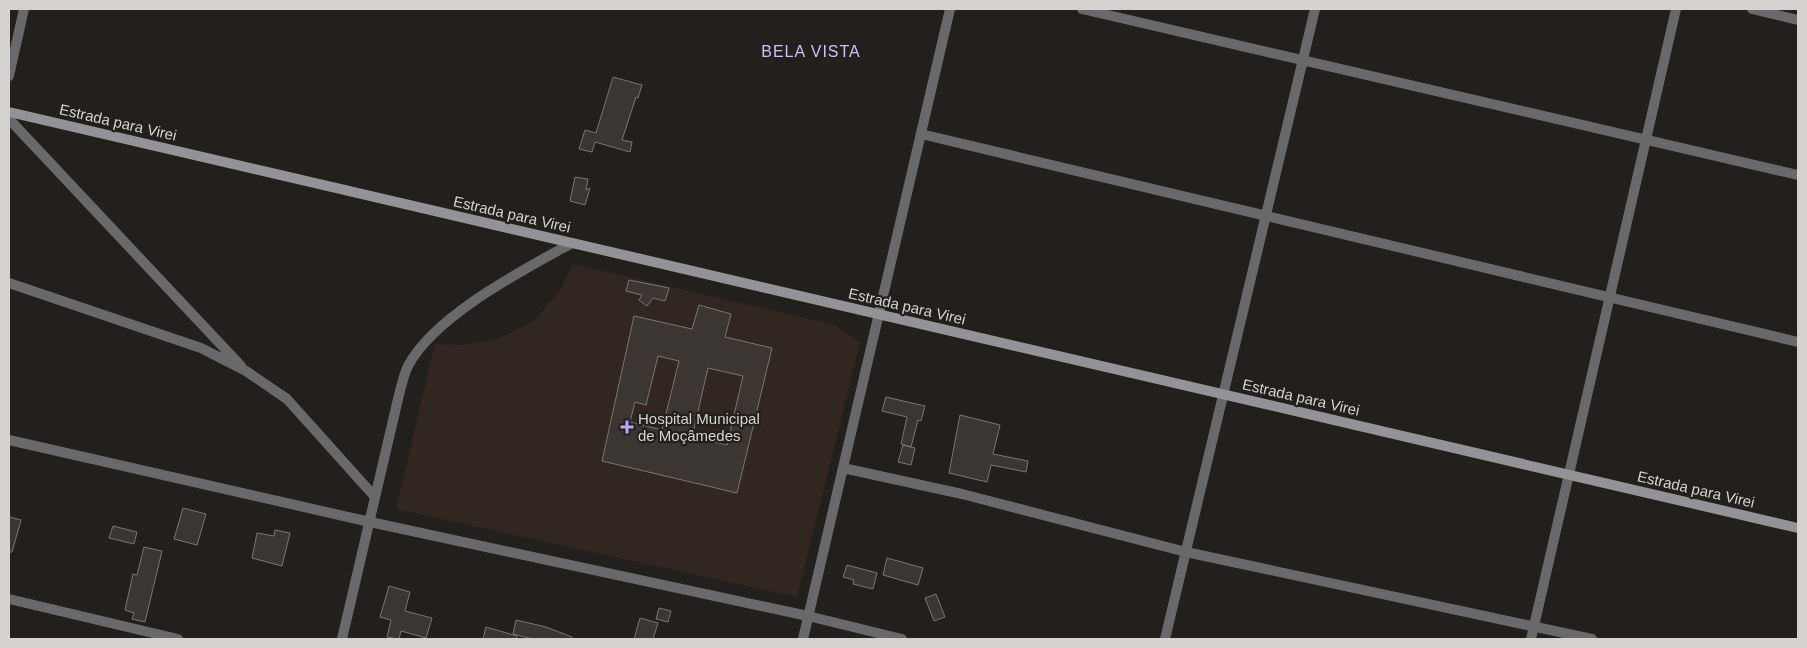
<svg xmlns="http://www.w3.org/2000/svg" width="1807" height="648" viewBox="0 0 1807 648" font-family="Helvetica,sans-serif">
<rect width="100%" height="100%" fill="#231f1c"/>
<path fill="#312720" d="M573 264 835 325 860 342 797 597 396 509 435 344 465 345 500 338 535 320 560 290Z"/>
<path fill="#3b3632" stroke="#7c7672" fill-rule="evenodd" d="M613 77 642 85 638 98 636 97 622 140 632 142 630 152 595 142 592 152 579 149 585 130 596 133Z
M575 177 588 179 586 190 590 188 585 205 570 201Z
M629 280 669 288 665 301 653 298 647 306 639 300 642 295 626 291Z
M699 305 731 314 725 337 772 348 737 493 602 461 634 316 692 329ZM658 356 679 361 662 430 630 422 635 402 646 405ZM708 368 743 376 727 445 692 437Z
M886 397 925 406 921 421 918 420 911 447 901 444 907 417 882 411Z
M960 415 1000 425 993 454 1028 461 1026 472 991 465 987 482 949 473Z
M903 445 915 448 911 465 898 462Z
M183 508 206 514 197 545 174 539Z
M9 517 21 520 12 552H9Z
M113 526 137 532 134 544 109 538Z
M275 530 290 533 282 566 252 558 257 533 274 536Z
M144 547 162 551 145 622 132 619 134 613 125 610 133 574 137 575Z
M887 558 923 568 918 585 883 575Z
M847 565 877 573 873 589 853 584 854 580 843 577Z
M389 586 410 592 405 611 432 618 426 638 401 631 399 639 387 637 391 620 380 617Z
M936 594 945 617 934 621 925 598Z
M659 608 671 611 668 622 656 619Z
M640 618 658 623 653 639H634Z
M516 620 546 627 572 637V639H533L513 634Z
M486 627 517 636V639H483Z"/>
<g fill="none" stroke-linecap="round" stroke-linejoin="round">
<path stroke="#69696b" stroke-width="10" d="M1082 9 1798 175
M1752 9 1798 20
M9 76 24 9
M9 119 241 366
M921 134 1798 342
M9 283 201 348 246 371 287 399 375 497
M9 440 370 522 808 616 902 639
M843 468 962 494 1186 552 1592 639
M9 599 178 639
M342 639 398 399C401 388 403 376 408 366 434 316 523 270 572 243
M803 639 950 9
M1165 639 1315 9
M1531 639 1676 9"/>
<path stroke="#939296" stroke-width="10" d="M9 112 1798 528"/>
</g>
<path fill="#b9aaf7" stroke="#231f1c" stroke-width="2" d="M624.5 419.5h5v5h5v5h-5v5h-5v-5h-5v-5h5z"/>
<g text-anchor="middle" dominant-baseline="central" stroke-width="4.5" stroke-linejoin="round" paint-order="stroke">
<g font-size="15" fill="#d5d2cf" stroke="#231f1c">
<text transform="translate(118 122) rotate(13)">Estrada para Virei</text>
<text transform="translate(512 214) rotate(13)">Estrada para Virei</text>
<text transform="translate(907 306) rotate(13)">Estrada para Virei</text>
<text transform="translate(1301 397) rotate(13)">Estrada para Virei</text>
<text transform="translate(1696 489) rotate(13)">Estrada para Virei</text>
</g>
<g font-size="15" fill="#d5d2cf" stroke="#231f1c" text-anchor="start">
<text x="638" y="418">Hospital Municipal<tspan x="638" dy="17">de Moçâmedes</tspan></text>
</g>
<g font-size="16" letter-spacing="1" fill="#cac0fa" stroke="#231f1c">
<text x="811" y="51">BELA VISTA</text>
</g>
</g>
<rect width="1807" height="648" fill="none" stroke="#d5d2cf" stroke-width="20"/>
</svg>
